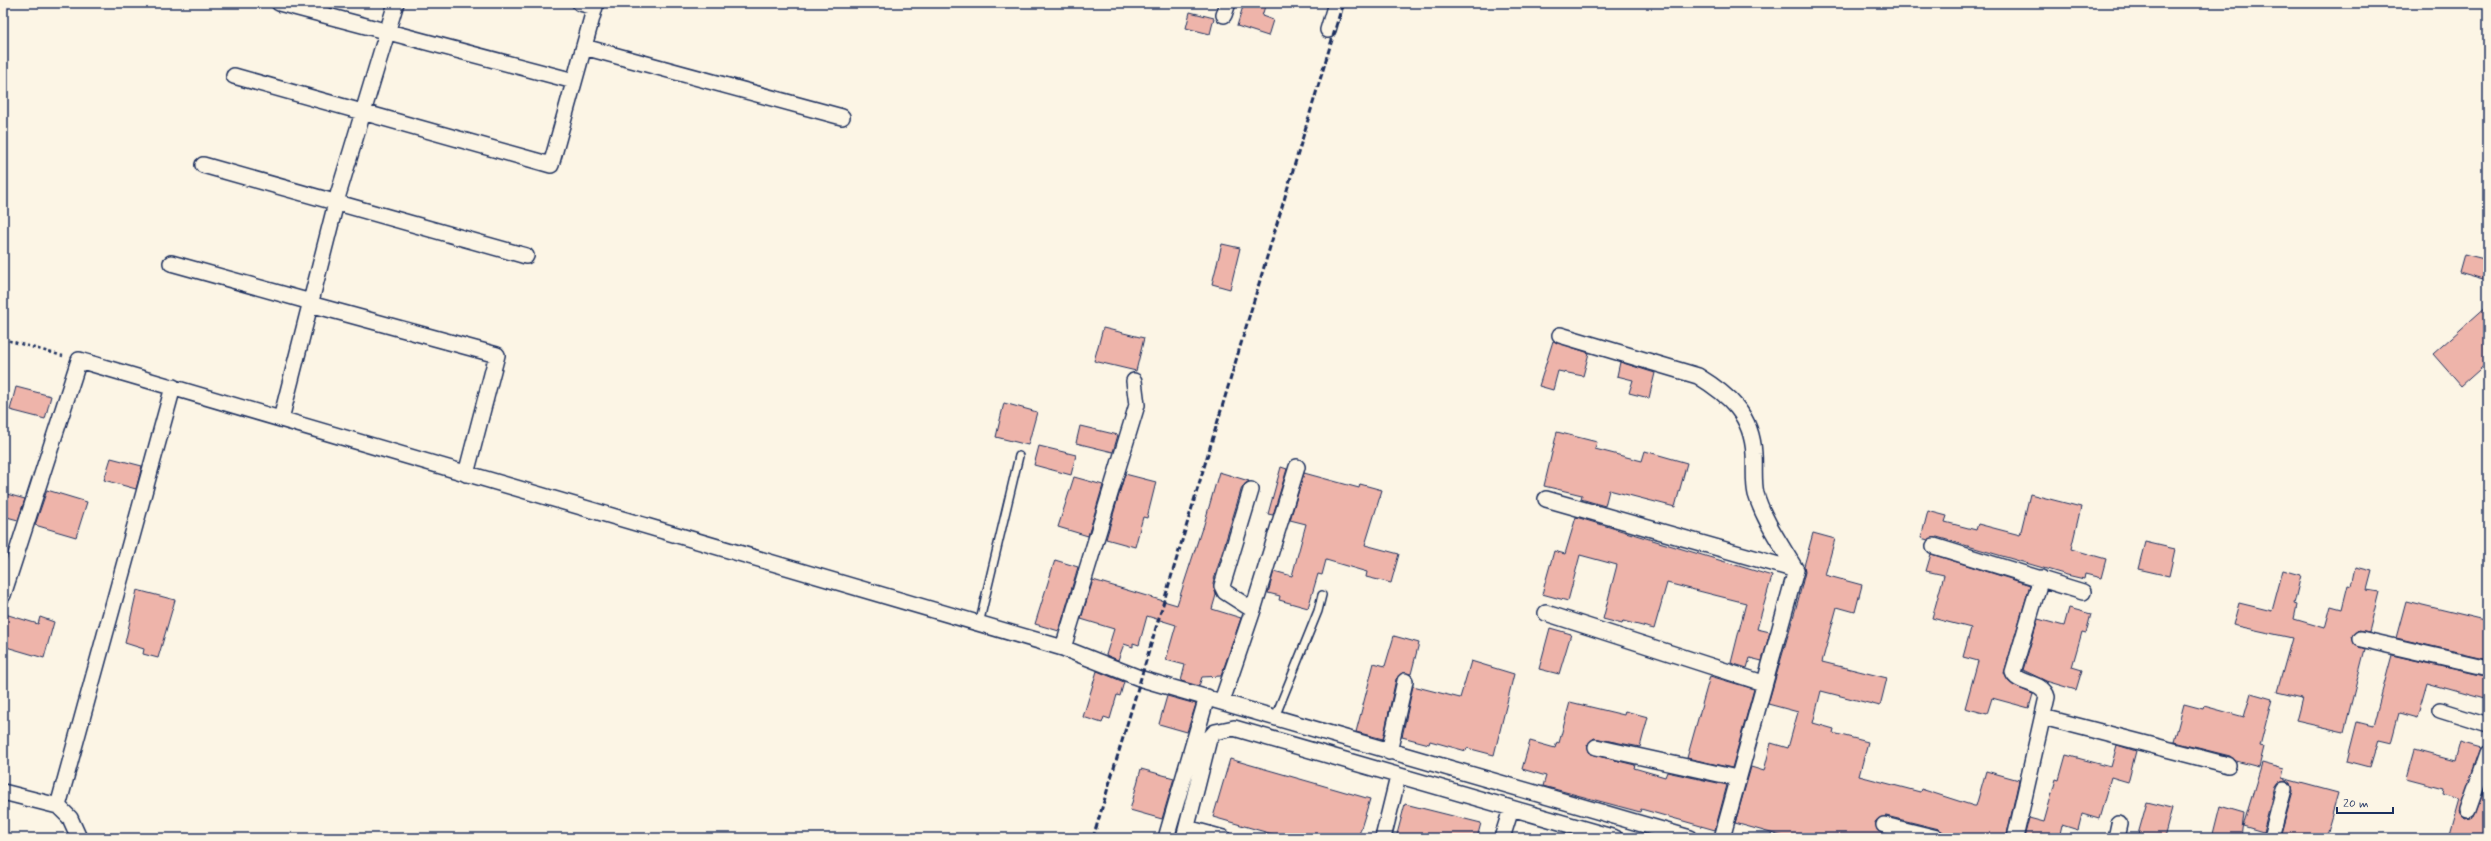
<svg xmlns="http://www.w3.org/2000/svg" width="2491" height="841" viewBox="0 0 2491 841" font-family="Mynerve,sans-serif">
<rect width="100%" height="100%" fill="#fcf5e5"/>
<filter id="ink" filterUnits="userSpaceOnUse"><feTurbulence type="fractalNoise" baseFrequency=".025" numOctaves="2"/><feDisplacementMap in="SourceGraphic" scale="8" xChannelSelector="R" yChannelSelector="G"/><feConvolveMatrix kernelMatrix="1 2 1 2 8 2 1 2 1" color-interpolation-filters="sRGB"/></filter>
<g filter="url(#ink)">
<path fill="#eeb4aa" stroke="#1b2f5e" d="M1244 3H1266L1262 16 1273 20 1268 36 1237 26Z
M1190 12 1214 18 1210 34 1186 28Z
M1222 244 1240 248 1230 289 1212 284Z
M2464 254 2488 260 2483 279 2459 272Z
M2488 305V362L2461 386 2433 354Z
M1103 328 1144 338 1136 371 1094 361Z
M1553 341 1589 353 1583 376 1558 371 1553 390 1539 386Z
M1620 362 1655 373 1649 398 1629 393 1633 380 1617 376Z
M16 387 51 396 45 419 10 410Z
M1004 403 1037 412 1028 445 996 437Z
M1080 426 1118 435 1113 452 1076 443Z
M1557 432 1597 442 1595 449 1642 461 1645 451 1687 463 1675 507 1609 490 1605 506 1581 499 1582 495 1544 486Z
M1039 446 1076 455 1071 475 1034 465Z
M111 458 142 466 136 489 104 480Z
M1281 467 1287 469 1273 515 1268 514Z
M1219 472 1249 481 1242 487 1213 583 1216 595 1212 609 1241 618 1221 676 1202 677 1199 686 1181 681 1185 665 1166 660 1176 625 1147 616 1139 645 1133 643V647L1124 644 1118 660 1106 655 1114 629 1081 619 1093 580 1177 605 1202 528H1203Z
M1304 473 1359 488 1360 484 1382 490 1365 545 1399 554 1391 583 1366 577 1367 572 1326 560 1322 575 1318 574 1308 608 1279 600 1280 596 1268 593 1274 571 1292 576 1306 524 1290 520Z
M1125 474 1156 482 1147 518 1143 517 1135 547 1106 539Z
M1074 477 1103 485 1088 536 1058 527Z
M47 490 87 502 76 537 35 525Z
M3 493 25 499 18 520 3 516Z
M2030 494 2081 507 2071 549 2106 559 2101 578 2085 574 2084 579 2067 575 1937 537 1928 540 1921 538 1928 511 1947 516 1945 522 1976 530 1978 524 2020 535Z
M1576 517 1772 576 1757 629 1770 632 1762 661 1750 658 1747 668 1731 663 1746 603 1667 583 1654 629 1623 621 1622 624 1603 619 1617 565 1580 555 1568 601 1542 594 1554 551 1565 554Z
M1813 533 1835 539 1825 575 1862 585 1855 612 1837 607 1822 662 1887 678 1880 706 1821 691 1813 723 1834 729 1833 733 1868 742 1859 776 1920 792 1921 789 1974 806H1976L1986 771 2019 780 2006 838H1946L1943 832 1939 829 1886 816 1878 819 1875 822 1878 831 1899 838H1789L1735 823 1751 767 1764 771 1771 743 1788 748 1798 712 1768 704 1799 597 1805 572 1804 566Z
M2145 542 2175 549 2169 576 2138 569Z
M1931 554 2030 585 2004 673 2008 681 2014 686 2033 694 2029 708 1992 698 1987 714 1965 708 1978 661 1963 657 1971 628 1932 618 1944 575 1926 571Z
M1055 560 1078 567 1059 631 1035 624Z
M2356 567 2372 571 2367 590 2379 592 2369 632 2359 630 2352 637 2355 645 2365 649 2344 732 2296 721 2302 698 2277 692 2292 638 2233 625 2239 603 2272 611 2283 570 2301 575 2294 604 2297 605 2294 619 2325 628 2331 606 2342 609 2348 585 2352 586Z
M137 590 175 600 158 658 143 654 144 649 125 643Z
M2406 601 2485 620 2484 624 2488 625V659L2396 638Z
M2069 608 2091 614 2086 633 2082 632 2072 667 2082 670 2076 690 2046 681 2023 670 2038 619 2064 626Z
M5 614 38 624 40 617 54 622 44 658 3 646V622Z
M1550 628 1571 634 1559 674 1539 669Z
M1394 636 1419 643 1411 674 1402 673 1396 679 1383 739 1356 732 1374 663 1385 666Z
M2392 655 2488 677V700L2427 683 2417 718 2399 713 2391 743 2378 740 2370 767 2347 761 2357 722 2373 726Z
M1471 661 1514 674 1494 755 1467 748 1466 751 1430 741 1429 744 1402 737 1413 686 1460 698Z
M1097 671 1124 682 1120 696 1117 695 1110 719 1104 717 1102 723 1083 717Z
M1710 676 1754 689 1732 768 1687 758Z
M2251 693 2272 699 2260 746 2264 747 2259 767 2236 761 2230 756 2174 742 2184 704 2203 709 2204 706 2244 717Z
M1167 696 1196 704 1187 732 1159 724Z
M1570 702 1624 715 1625 711 1648 717 1640 747 1594 738 1587 745 1590 754 1635 765 1634 768 1665 777 1667 772 1727 785 1715 830 1641 809 1640 812 1543 786 1546 776 1522 769 1530 741 1555 748 1557 742 1559 743Z
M2460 742 2481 748 2459 812 2465 819 2474 817 2488 780V838H2448L2459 799 2443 794 2444 789 2406 779 2414 750 2455 761Z
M2117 745 2136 751 2128 782 2111 777 2099 819 2082 814 2078 830 2062 825 2059 838H2024L2029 818 2044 822 2056 779 2059 780 2066 755 2111 767Z
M1230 759 1370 799 1358 838H1286L1213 817Z
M2262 763 2284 769 2282 778 2338 793 2325 838H2280L2293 791 2291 783 2286 780 2278 782 2275 786 2263 832 2243 826Z
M1141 769 1174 778 1162 819 1130 810Z
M2147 802 2172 808 2164 838H2137Z
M1405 804 1481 823 1477 838H1396Z
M2220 806 2244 813 2241 838H2212Z"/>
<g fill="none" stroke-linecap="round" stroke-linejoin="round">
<defs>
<path id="service" d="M979 624 1019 456
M1275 717 1318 611 1322 595"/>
<path id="minor" d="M279 3 574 81
M580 3 595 7
M1224 15 1228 3
M1328 30 1336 3
M584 47 842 117
M234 76 551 165 596 3
M203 165 526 256
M171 263 311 302
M310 304 497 355 466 474
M1560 335 1698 376C1729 395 1752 415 1754 454 1755 467 1753 481 1756 494 1764 521 1782 546 1796 570L1722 838
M281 419 338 195 396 3
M1251 490 1222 586 1225 592 1253 610
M1546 499 1796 570
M1934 546 2083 592
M3 595 79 360 1063 648 1142 679 1690 838
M1546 613 1763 683
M2361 639 2488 668
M1063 648 1137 405 1134 381
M1222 701 1253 610 1297 467
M2440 710 2488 725
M2043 717 2228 765
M1596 747 1737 778
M1389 752 1405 681
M3 792 58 806
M2468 810 2488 753
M1884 825 1937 838
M1187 828 1223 838
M79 838 70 818 58 806 173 387
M1166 838 1207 697
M1184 838 1209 739 1215 732 1234 728 1615 838
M1383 838 1398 777
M1502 838 1511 809
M2015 838 2047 697C2043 681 2017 685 2013 672L2041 578
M2116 838 2119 824
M2271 838 2284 789"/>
</defs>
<use href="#service" stroke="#1b2f5e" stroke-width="10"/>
<use href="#minor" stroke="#1b2f5e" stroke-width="18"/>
<path stroke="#1b2f5e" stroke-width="2.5" stroke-dasharray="3 3" stroke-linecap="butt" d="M3 339 63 356"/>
<use href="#service" stroke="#fcf5e5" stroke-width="7"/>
<use href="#minor" stroke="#fcf5e5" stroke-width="15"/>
<path stroke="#1b2f5e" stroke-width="3" stroke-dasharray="6 3" stroke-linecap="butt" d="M1093 838 1343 3"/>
</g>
</g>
<rect width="2491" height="841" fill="none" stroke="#fcf5e5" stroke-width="16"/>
<rect x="8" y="8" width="2475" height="825" fill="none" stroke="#1b2f5e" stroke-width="1.5" filter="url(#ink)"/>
<path d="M2337 807v6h56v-6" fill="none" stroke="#1b2f5e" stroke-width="2"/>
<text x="2343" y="807" font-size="12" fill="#1b2f5e" stroke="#fcf5e5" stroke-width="3" paint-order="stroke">20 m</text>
</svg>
